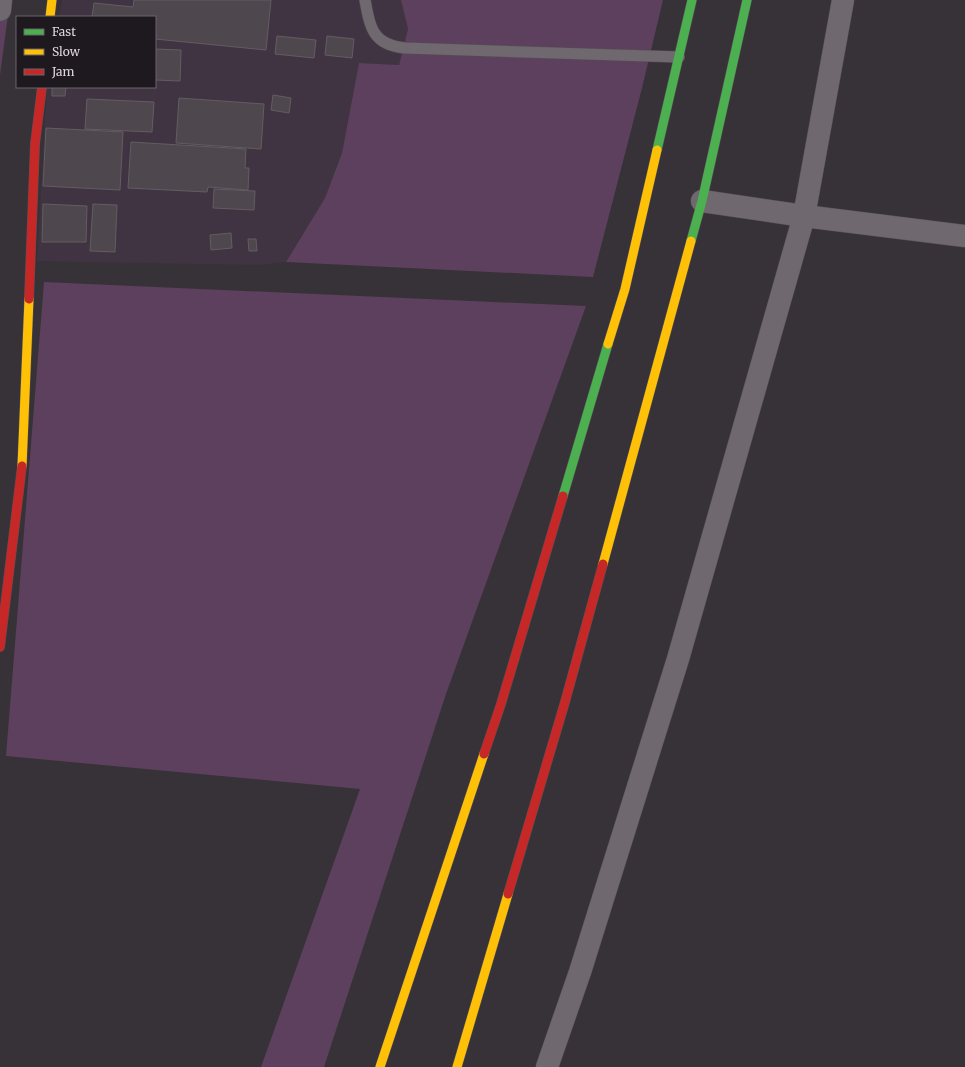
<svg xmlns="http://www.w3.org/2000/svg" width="965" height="1067" viewBox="0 0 965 1067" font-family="Merriweather,serif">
<rect width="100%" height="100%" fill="#373237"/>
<path fill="#413442" d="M62 0H401L408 29 399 65 359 63 342 153 325 198 286 262 259 265 37 261 47 87H155V17H59Z"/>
<path fill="#5c405d" d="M0 0H10L0 75Z
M401 0H663L642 88 593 277 286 262 325 198 342 153 359 63 399 65 408 29Z
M44 282 586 306 446 694 324 1067H261L360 789 6 756Z"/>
<path fill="#4e484e" stroke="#625d62" d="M134 0H271L266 50 155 39V17H92L94 3 133 7Z
M277 36 316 40 314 58 275 54Z
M327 36 354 39 352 58 325 55Z
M155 49 181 50 180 81 155 80Z
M52 87H66L65 96H52Z
M273 95 291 98 289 113 271 110Z
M179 98 264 104 261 149 176 143Z
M87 99 154 102 152 132 85 129Z
M46 128 123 132 120 190 43 186Z
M131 142 246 149 245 168H249L248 190 208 187 207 192 128 188Z
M214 189 255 191 254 210 213 208Z
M43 204 87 206 86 242H42Z
M93 204 117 205 115 252 90 251Z
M231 233 232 248 211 250 210 235Z
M248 239H256L257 251H249Z"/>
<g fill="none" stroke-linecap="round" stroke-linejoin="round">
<defs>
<path id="lane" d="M365 0C370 28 373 45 405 48L679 57"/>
<path id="street" d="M0 10 1 0
M702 201 804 216 965 236
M547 1067 580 972 678 659 804 216 843 0"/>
<path id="fast" d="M657 150 692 0
M691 241 702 201 747 0
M563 496 608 344"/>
<path id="slow" d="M50 17 52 0
M608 344 625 289 657 150
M22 466 29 299
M603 564 691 241
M380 1067 484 754
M457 1067 508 894"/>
<path id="jam" d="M29 299 35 144 42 87
M0 647 22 466
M484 754 501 704 563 496
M508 894 565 702 603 564"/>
</defs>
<use href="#lane" stroke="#545054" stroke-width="12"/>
<use href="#street" stroke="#545054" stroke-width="23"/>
<use href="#fast" stroke="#545054" stroke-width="10"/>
<use href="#slow" stroke="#545054" stroke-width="10"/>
<use href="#jam" stroke="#545054" stroke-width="10"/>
<use href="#lane" stroke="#6f686f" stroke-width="11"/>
<use href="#street" stroke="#6f686f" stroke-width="22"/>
<use href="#fast" stroke="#4caf50" stroke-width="9"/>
<use href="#slow" stroke="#ffc107" stroke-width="9"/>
<use href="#jam" stroke="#c62828" stroke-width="9"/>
</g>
<rect x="16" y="16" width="140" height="72" fill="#1e191e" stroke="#6a656a"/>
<rect x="24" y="29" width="20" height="6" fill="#4caf50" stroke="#6a656a"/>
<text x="52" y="36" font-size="12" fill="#ddd6dd">Fast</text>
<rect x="24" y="49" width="20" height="6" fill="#ffc107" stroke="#6a656a"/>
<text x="52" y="56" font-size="12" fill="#ddd6dd">Slow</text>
<rect x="24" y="69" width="20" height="6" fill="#c62828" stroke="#6a656a"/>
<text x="52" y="76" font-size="12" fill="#ddd6dd">Jam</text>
</svg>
